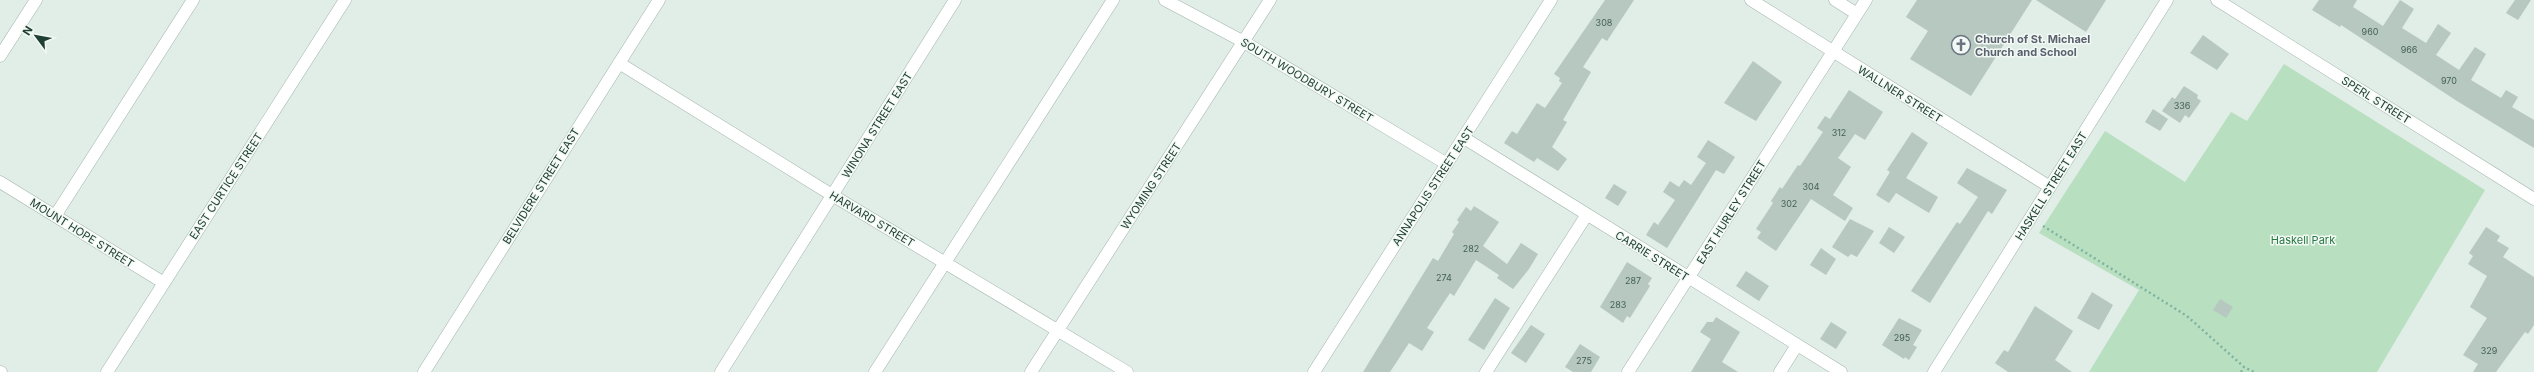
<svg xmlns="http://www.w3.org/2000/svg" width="2534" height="372" viewBox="0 0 2534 372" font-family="Inter,sans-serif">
<rect width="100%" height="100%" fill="#e1ede7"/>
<path fill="#b8dfc0" d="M2284 64 2485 190 2377 372H2089L2139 290 2039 233 2105 131 2185 182 2231 112 2247 121Z"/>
<path fill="#b6c8bf" d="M1605 0H1634L1607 41 1602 38 1583 67 1591 72 1563 120 1567 122 1552 147 1567 159 1558 171 1537 158 1534 162 1504 143 1512 131 1517 134 1537 103 1545 108 1562 83 1559 81 1560 78 1554 74Z
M1917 0H2032L1971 96 1910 59 1928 31 1906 17Z
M2036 0H2106L2086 32Z
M2319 0H2357L2353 7 2383 26 2400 0 2414 9 2402 28 2426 43 2438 24 2451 33 2436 55 2459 70 2475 47 2486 54 2471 80 2501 98 2506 90 2518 97 2512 107 2534 120V148L2457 101 2341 25 2340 27 2312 10Z
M2515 0H2531L2518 20 2506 13Z
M2203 35 2229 54 2217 70 2190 53Z
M1753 61 1782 82 1756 121 1724 103Z
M2184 86 2198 95 2197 98 2201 101 2189 118 2185 115 2180 123 2162 111 2172 97 2175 99Z
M1849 90 1883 112 1865 140 1855 134 1838 158 1851 167 1833 195 1853 208 1845 221 1811 199 1776 251 1757 238 1761 232 1756 229 1773 203 1771 201 1780 187 1782 189 1798 165 1800 166 1823 132 1817 128 1825 116 1830 119Z
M2153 109 2168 119 2160 131 2145 122Z
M1912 132 1928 143 1906 178 1938 197 1929 213 1896 193 1889 203 1876 195 1890 172 1887 170Z
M1708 140 1735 157 1724 174 1716 170 1667 248 1646 235 1654 222 1658 225 1675 200 1663 192 1670 181 1679 187 1684 180 1691 185 1706 163 1697 157Z
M1967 168 2007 190 1992 214 1988 211 1930 303 1911 291 1957 222 1960 224 1978 197 1957 183Z
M1614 184 1627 192 1618 206 1605 198Z
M1474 206 1499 222 1483 246 1507 264 1521 243 1538 254 1529 269 1513 289 1497 278 1499 275 1476 260 1454 296 1450 293 1427 328 1434 332 1422 351 1409 343 1390 372H1363L1433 258 1438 261 1454 234 1452 232 1459 222 1457 220 1466 207 1471 211Z
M1850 219 1874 231 1857 257 1851 254 1848 257 1832 247Z
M1889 227 1905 237 1894 253 1879 243Z
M2486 227 2500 236 2497 241 2509 248 2503 257 2534 277V325L2528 334 2525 332 2496 372H2473L2478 364 2463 355 2487 318 2470 307 2487 276 2468 264 2473 256 2469 253Z
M1821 248 1836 259 1826 275 1810 265Z
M1627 262 1652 278 1648 284 1650 286 1630 318 1627 316 1623 323 1600 307Z
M1746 271 1769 286 1759 301 1736 286Z
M2092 292 2113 305 2099 330 2077 318Z
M1495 298 1510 308 1484 350 1468 340Z
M2220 299 2233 307 2226 318 2213 310Z
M2035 306 2073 331 2055 360 2072 372H2008L1995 363 2004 350 2008 352Z
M1716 317 1740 332 1722 362 1738 372H1691L1711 339 1700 332 1707 322H1713Z
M1899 318 1922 330 1913 345 1917 347 1909 360 1905 357 1904 359 1882 345Z
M1831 322 1847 332 1836 349 1820 339Z
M1531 325 1545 334 1526 363 1511 353Z
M1580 344 1600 357 1591 372H1573L1565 367Z"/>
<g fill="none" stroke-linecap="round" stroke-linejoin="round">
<defs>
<path id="minor" d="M1165 0 1244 42 1447 164
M1751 0 2050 187
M1835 0 1857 14
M2217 0 2534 199
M0 56 36 0
M619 63 832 195 1127 372
M1464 138 1841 372
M0 182 164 283
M55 216 193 0
M0 372H1
M107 372 345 0
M424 372 659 0
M721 372 955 0
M875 372 1113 0
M1031 372 1270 0
M1314 372 1551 0
M1486 372 1586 216
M1628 372 1866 0
M1780 372 1797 345
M1934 372 2167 0"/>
</defs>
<use href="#minor" stroke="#a3b5ae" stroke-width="13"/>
<path stroke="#7fb39f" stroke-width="2.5" stroke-dasharray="2 3" stroke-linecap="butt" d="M2043 226 2187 316 2244 367 2254 372
M2241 372 2244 367"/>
<use href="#minor" stroke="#fff" stroke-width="12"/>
</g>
<defs>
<symbol id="church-ring" viewBox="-11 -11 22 22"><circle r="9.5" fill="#f2f9f5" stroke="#6b7280" stroke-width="1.5"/><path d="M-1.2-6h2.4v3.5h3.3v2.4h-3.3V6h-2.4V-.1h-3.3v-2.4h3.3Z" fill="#6b7280"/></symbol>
</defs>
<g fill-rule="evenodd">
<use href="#church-ring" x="1950" y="34" width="22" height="22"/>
</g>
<g text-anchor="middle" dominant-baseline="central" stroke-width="3" stroke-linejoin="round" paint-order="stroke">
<g font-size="9" fill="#466157">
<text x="1604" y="22">308</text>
<text x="2370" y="31">960</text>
<text x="2409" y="49">966</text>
<text x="2449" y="80">970</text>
<text x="2182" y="105">336</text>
<text x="1839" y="132">312</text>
<text x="1811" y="186">304</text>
<text x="1789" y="203">302</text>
<text x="1471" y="248">282</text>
<text x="1444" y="277">274</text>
<text x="1633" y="280">287</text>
<text x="1618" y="304">283</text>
<text x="1902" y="337">295</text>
<text x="2489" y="350">329</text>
<text x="1584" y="360">275</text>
</g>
<g font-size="11" font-weight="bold" fill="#5b616d" stroke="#f2f9f5" text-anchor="start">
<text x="1975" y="39">Church of St. Michael<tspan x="1975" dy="13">Church and School</tspan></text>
</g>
<g font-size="11" fill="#203f34" stroke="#f2f9f5">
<text transform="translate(1307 80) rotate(31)">SOUTH WOODBURY STREET</text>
<text transform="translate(1900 94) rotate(32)">WALLNER STREET</text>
<text transform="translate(2376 100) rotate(32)">SPERL STREET</text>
<text transform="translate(877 125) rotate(-58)">WINONA STREET EAST</text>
<text transform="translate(226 186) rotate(-57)">EAST CURTICE STREET</text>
<text transform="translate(541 186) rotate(-58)">BELVIDERE STREET EAST</text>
<text transform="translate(1151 186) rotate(-57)">WYOMING STREET</text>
<text transform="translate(1433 186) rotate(-57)">ANNAPOLIS STREET EAST</text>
<text transform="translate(2051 186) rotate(-58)">HASKELL STREET EAST</text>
<text transform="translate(1731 212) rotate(-58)">EAST HURLEY STREET</text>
<text transform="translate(872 219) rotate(31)">HARVARD STREET</text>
<text transform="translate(82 233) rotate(32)">MOUNT HOPE STREET</text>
<text transform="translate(1652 256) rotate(32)">CARRIE STREET</text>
</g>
<g font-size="11" fill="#277841" stroke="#f2f9f5">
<text x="2303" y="240">Haskell Park</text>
</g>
</g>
<g transform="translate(36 36) rotate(302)" stroke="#f2f9f5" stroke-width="3" paint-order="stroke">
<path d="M0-3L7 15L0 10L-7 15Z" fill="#203f34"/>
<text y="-6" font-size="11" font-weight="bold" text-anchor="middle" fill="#203f34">N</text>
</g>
</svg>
